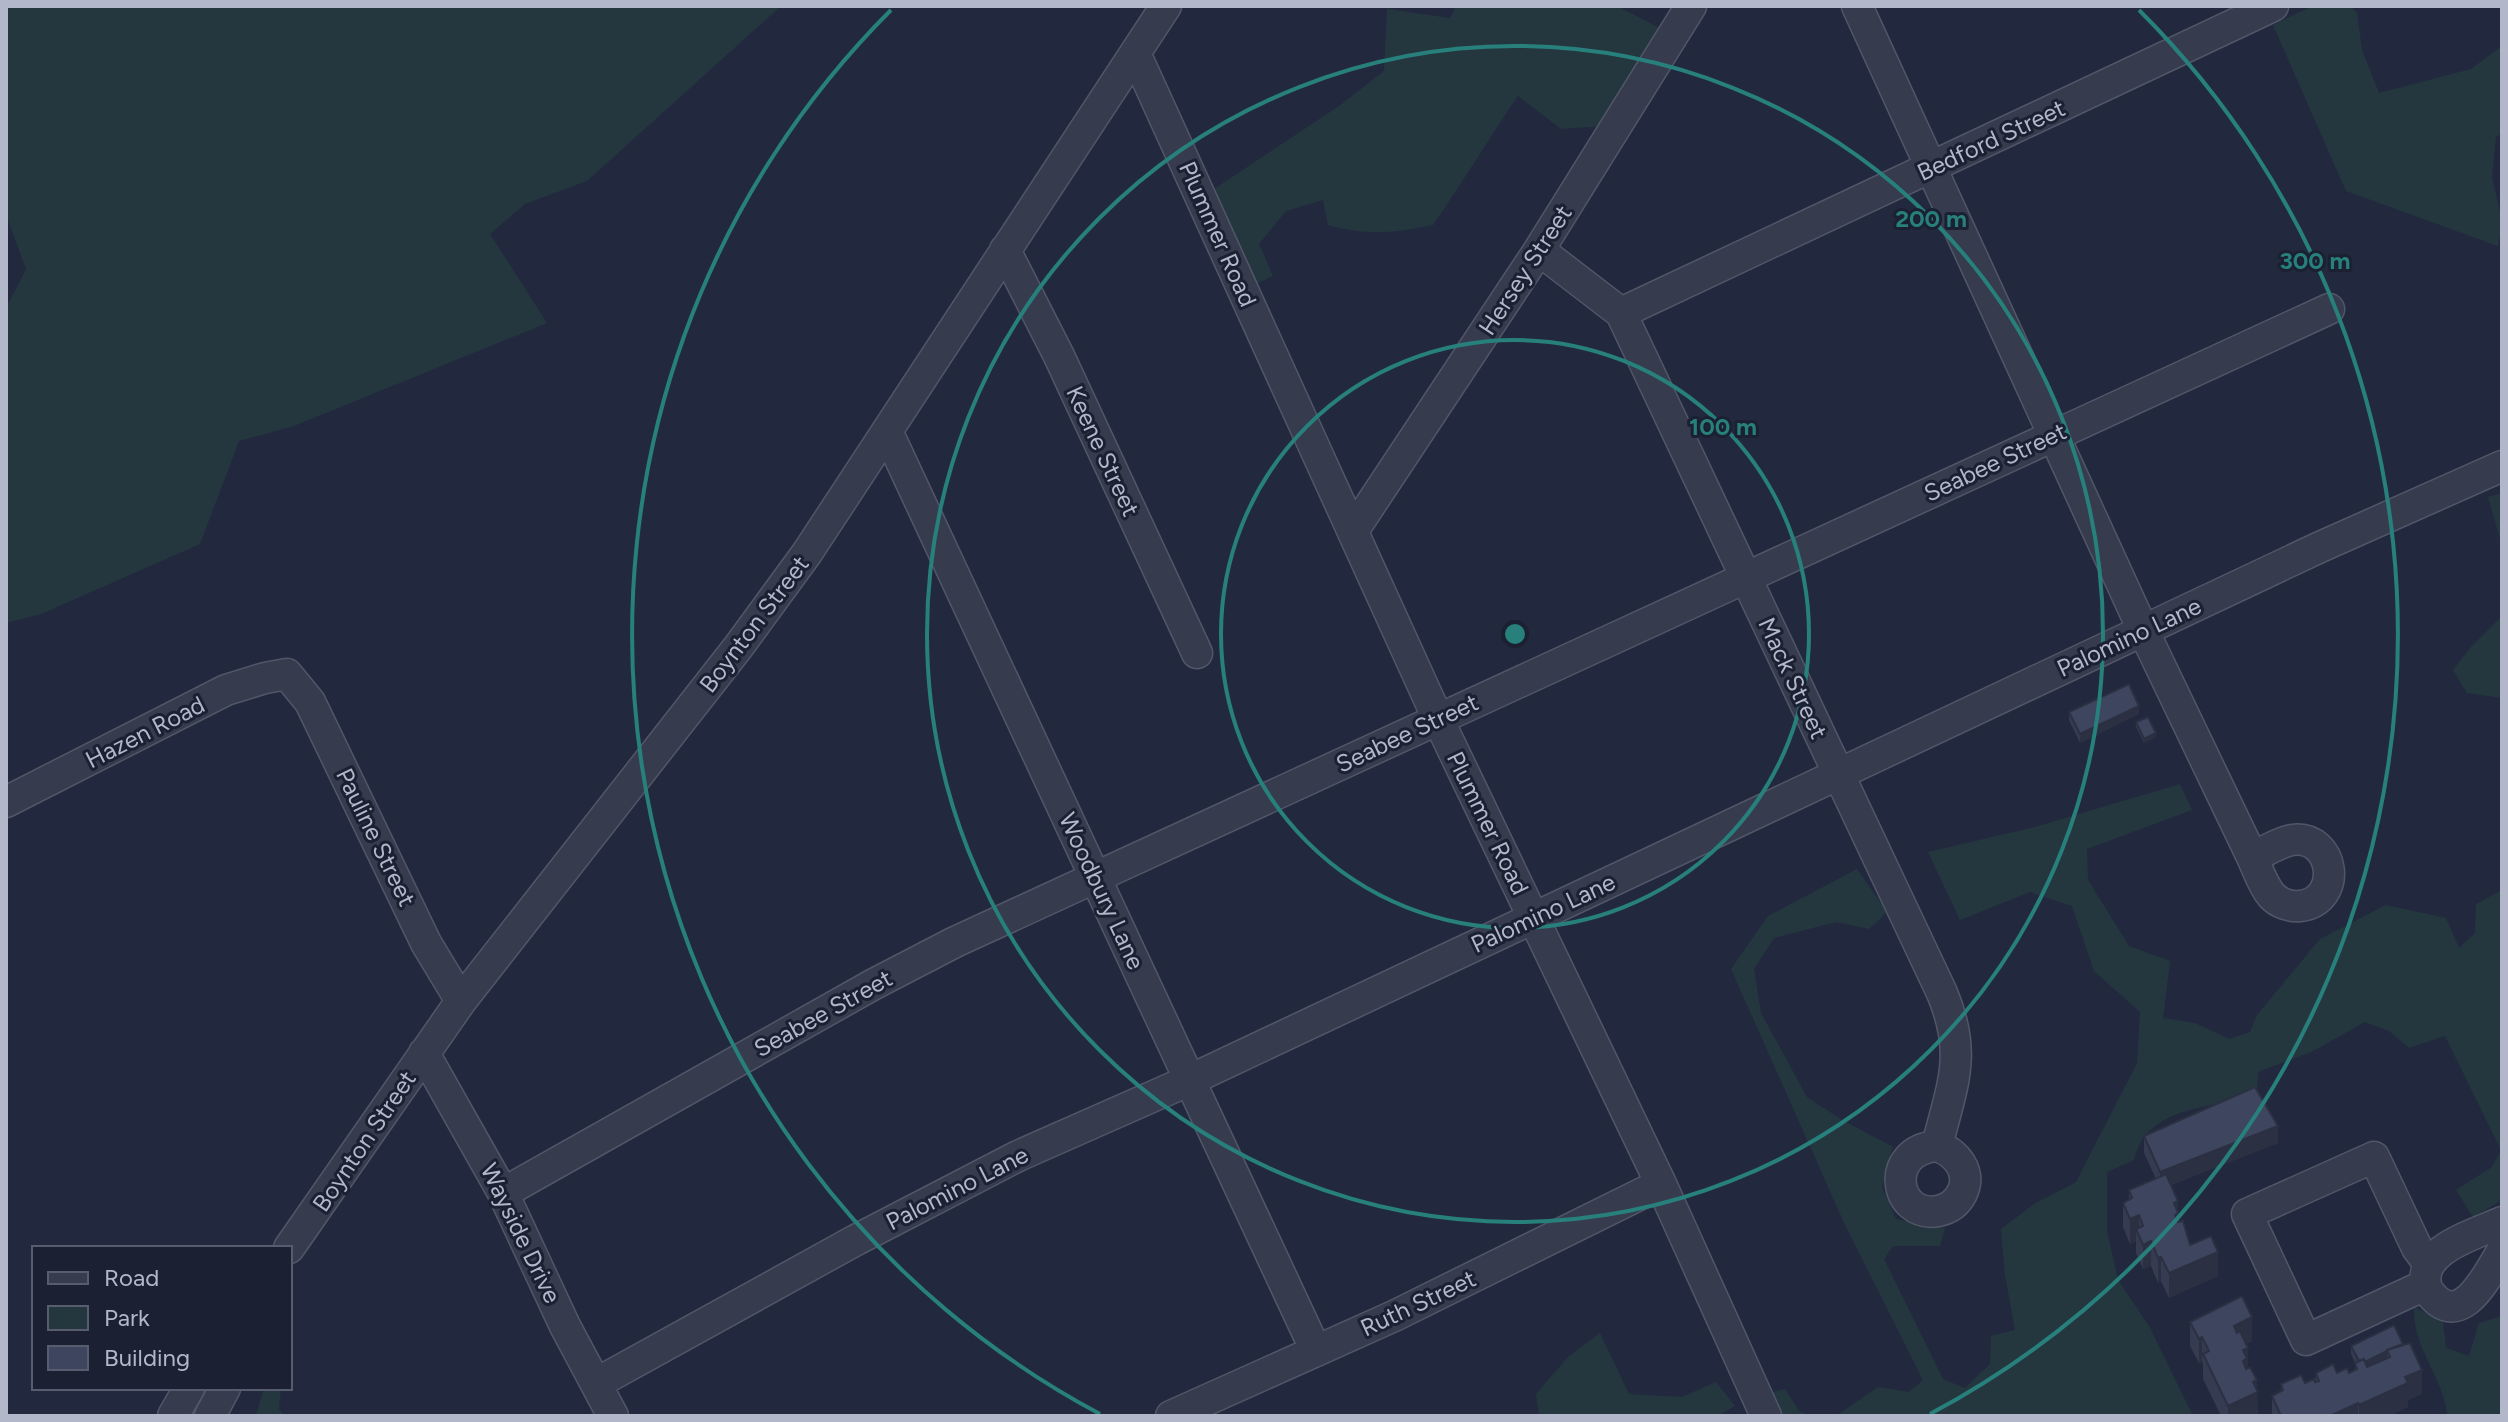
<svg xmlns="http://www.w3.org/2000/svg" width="2508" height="1422" viewBox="0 0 2508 1422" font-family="Figtree,sans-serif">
<rect width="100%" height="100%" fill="#22293e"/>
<path fill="#24373f" d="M6 6H781L587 181 525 204 490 234 547 323 294 426 239 441 200 544 41 614 6 623V308L26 269 6 215Z
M1456 6H1617L1666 31 1604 126 1561 129 1518 96C1489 138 1463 182 1433 225 1395 233 1366 236 1328 225L1323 200 1286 211 1259 244 1273 276 1251 286 1211 191 1339 106 1384 71 1387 9 1450 18Z
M2313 6H2350L2357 13 2362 50 2379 93 2471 69 2502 46V133L2496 137 2492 177 2502 221 2498 246 2346 191 2273 25Z
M2502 493V546L2488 497Z
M2502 616V698L2467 693 2453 670 2471 647Z
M2180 784 2192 810 2087 849 2088 880 2129 946 2170 961 2163 1018 2195 1023 2229 1039 2250 1032 2257 1015 2320 939 2386 905 2446 918 2459 948 2475 933 2476 904 2502 890V1200L2473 1217 2456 1190 2492 1167 2501 1150 2445 1036 2409 1048 2389 1031 2365 1022 2311 1052 2258 1072 2257 1094C2215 1109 2147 1104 2134 1160L2107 1172V1231L2118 1280 2149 1326 2193 1416H1836L1878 1387 1909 1392 1923 1380 1845 1225 1731 969 1768 916 1857 869 1887 912 1869 929 1836 922 1774 938 1754 969 1761 1013 1807 1097 1842 1120 1893 1147 1882 1187 1896 1219 1945 1228 1940 1246H1893L1884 1259 1943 1379 1965 1388 1990 1364 1991 1336 2015 1330 2005 1275 2001 1229 2034 1204 2076 1182 2137 1063 2140 1012 2094 971 2072 906 2030 892 1960 920 1928 852 2035 827Z
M2414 1307 2443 1321 2446 1348 2469 1356 2479 1323 2502 1316V1416H2443L2447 1413C2441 1372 2413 1350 2414 1307Z
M1600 1333 1629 1394 1682 1397 1716 1382 1735 1406 1718 1416H1539L1536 1394 1568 1357Z
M264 1388H281L279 1409 284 1416 256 1415Z
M1785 1389 1799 1411 1812 1416H1782L1769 1393Z"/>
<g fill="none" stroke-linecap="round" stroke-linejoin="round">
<defs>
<path id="minor" d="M1857 6 2143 630 2252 857C2258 870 2263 886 2272 896 2279 903 2290 907 2300 906 2344 901 2335 834 2292 840 2279 842 2265 852 2252 857
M1135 53 1438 719 1661 1184 1766 1416
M1005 250 1059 356 1197 653
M1539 250 1621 313 1942 993C1968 1055 1952 1085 1937 1146 1883 1150 1894 1219 1938 1211 1948 1209 1957 1203 1962 1193 1972 1172 1957 1153 1937 1146
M1621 313 2273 6
M887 431 1316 1351
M1353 531 1539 250 1691 6
M6 802 226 690 265 678 287 674 310 702 426 943 461 1001
M424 1053 503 1193 565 1326 613 1416
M503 1193 874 984 955 942 2329 309
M2502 1222C2474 1235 2415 1250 2427 1289 2459 1336 2487 1276 2502 1251
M289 1248 461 1001 739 646 807 553 1166 6
M2425 1285 2306 1340 2247 1214 2374 1157 2417 1248 2428 1263
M597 1383 856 1240 1018 1156 1190 1080 2318 548 2502 466
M173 1416 189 1388
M210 1416 225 1388
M1171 1416 1394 1316 1661 1184"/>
</defs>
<use href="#minor" stroke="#515768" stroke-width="33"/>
<use href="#minor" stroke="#363c4e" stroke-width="30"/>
</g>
<path fill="#353b51" d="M2069 712 2139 714 2080 743 2069 720Z
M2136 722 2156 737 2144 743 2136 727Z
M2144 1136 2278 1143 2171 1185 2178 1201V1222L2190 1245 2218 1276 2169 1298 2161 1281 2158 1283 2151 1266 2143 1269 2136 1253V1241L2130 1244 2123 1227V1203L2129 1200V1190L2156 1179 2144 1153Z
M2190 1322 2252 1341 2246 1344 2248 1368 2257 1389 2258 1416H2221L2203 1379V1363L2202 1362 2199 1363 2190 1346Z
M2403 1345 2422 1394 2408 1400V1407L2389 1416H2272V1396L2281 1391V1384L2315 1382 2316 1373H2349L2355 1370V1363L2351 1354V1346Z"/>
<path fill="#2b3042" d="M2139 706V714L2080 743V734Z
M2156 733V737L2144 743V739Z
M2278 1126V1143L2160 1189V1172Z
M2178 1201V1237L2175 1239 2174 1203Z
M2139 1215V1236L2136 1229V1241L2130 1244V1219Z
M2151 1241V1266L2143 1269V1245Z
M2218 1252V1276L2169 1298V1273Z
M2161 1257V1281L2158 1283V1258Z
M2252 1317V1341L2234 1350V1326Z
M2202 1337V1362L2199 1363V1339Z
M2248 1348V1373L2243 1385V1350Z
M2387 1351V1360L2360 1373V1364Z
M2422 1370V1394L2408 1400V1407L2389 1416H2359V1405L2405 1377Z
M2257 1380 2258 1416H2228V1406L2253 1382Z
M2358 1403V1416H2330Z"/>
<path fill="#3e455e" stroke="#2b3042" stroke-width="2" d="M2129 684 2139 706 2080 734 2069 712Z
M2148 717 2156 733 2144 739 2136 722Z
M2255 1087 2278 1126 2160 1172 2144 1136Z
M2166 1174 2178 1201 2174 1203 2178 1213 2175 1215 2178 1222 2183 1221 2190 1245 2211 1236 2218 1252 2169 1273 2161 1257 2158 1258 2151 1241 2143 1245 2136 1229 2143 1226 2139 1215 2130 1219 2123 1203 2132 1198 2129 1190Z
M2242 1296 2252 1317 2234 1326 2237 1333 2240 1331 2248 1348 2243 1350 2247 1358 2243 1361 2246 1369 2250 1367 2257 1380 2253 1382 2258 1392 2228 1406 2203 1354 2209 1351 2202 1337 2199 1339 2190 1322Z
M2394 1325 2403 1344 2387 1350V1351L2365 1362 2364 1359 2359 1361 2351 1346Z
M2410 1343 2422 1370 2405 1377 2408 1383 2359 1405 2358 1403 2330 1416H2324V1415L2321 1416H2281L2272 1396 2283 1390 2281 1384 2301 1375 2305 1383 2314 1379 2315 1382 2319 1381 2316 1373 2333 1364 2337 1373 2347 1368 2349 1373 2357 1369 2355 1363 2364 1359 2367 1367 2390 1357 2387 1350Z"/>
<g fill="none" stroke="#27807c" stroke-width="4">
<circle cx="1515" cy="634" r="294"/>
<circle cx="1515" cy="634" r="588"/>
<path d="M1100 1414A883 883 0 0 1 891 10M2139 10A883 883 0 0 1 1930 1414"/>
</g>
<g text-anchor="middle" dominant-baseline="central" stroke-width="6" stroke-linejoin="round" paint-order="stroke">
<g font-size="24" fill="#b2b7c9" stroke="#1b2132">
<text transform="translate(1991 140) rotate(-25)">Bedford Street</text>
<text transform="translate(1218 234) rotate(66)">Plummer Road</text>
<text transform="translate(1525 270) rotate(-57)">Hersey Street</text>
<text transform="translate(1103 451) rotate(65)">Keene Street</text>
<text transform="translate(1995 462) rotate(-25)">Seabee Street</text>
<text transform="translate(754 624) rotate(-53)">Boynton Street</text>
<text transform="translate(2129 637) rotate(-25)">Palomino Lane</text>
<text transform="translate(1793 678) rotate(65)">Mack Street</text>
<text transform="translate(145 732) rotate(-27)">Hazen Road</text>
<text transform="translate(1407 733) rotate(-25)">Seabee Street</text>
<text transform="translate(1488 823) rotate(64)">Plummer Road</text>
<text transform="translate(376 837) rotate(64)">Pauline Street</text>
<text transform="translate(1102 891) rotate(65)">Woodbury Lane</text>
<text transform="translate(1543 913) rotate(-25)">Palomino Lane</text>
<text transform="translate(823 1013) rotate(-29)">Seabee Street</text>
<text transform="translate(364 1141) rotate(-56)">Boynton Street</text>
<text transform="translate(957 1188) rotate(-27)">Palomino Lane</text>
<text transform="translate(521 1233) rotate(64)">Wayside Drive</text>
<text transform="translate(1418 1303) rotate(-25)">Ruth Street</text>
</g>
</g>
<circle cx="1515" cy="634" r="12" fill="#27807c" stroke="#1b2132" stroke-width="4"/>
<g font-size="24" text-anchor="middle" font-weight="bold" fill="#27807c" stroke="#1b2132" stroke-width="6" stroke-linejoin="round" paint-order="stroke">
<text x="1931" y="227">200 m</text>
<text x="2315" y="269">300 m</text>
<text x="1723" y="435">100 m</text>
</g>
<rect width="2508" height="1422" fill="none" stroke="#b2b7c9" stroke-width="16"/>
<rect x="32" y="1246" width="260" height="144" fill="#1b2132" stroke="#575d6e" stroke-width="2"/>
<rect x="48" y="1272" width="40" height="12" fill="#363c4e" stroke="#575d6e" stroke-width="2"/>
<text x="104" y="1286" font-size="24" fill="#b2b7c9">Road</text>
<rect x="48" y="1306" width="40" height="24" fill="#24373f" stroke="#575d6e" stroke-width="2"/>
<text x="104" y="1326" font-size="24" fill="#b2b7c9">Park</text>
<rect x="48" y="1346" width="40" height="24" fill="#3e455e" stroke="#575d6e" stroke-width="2"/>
<text x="104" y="1366" font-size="24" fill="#b2b7c9">Building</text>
</svg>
